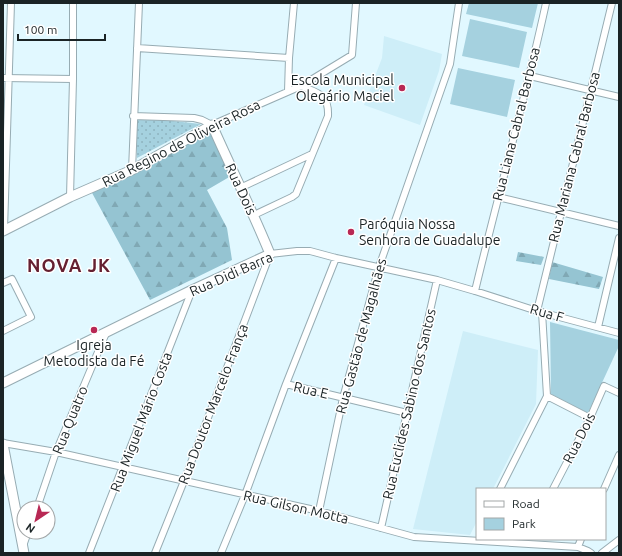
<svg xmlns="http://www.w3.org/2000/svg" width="622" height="556" viewBox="0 0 622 556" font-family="Ubuntu,sans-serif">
<defs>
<pattern id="forest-firs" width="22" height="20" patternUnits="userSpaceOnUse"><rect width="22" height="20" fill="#95c4d2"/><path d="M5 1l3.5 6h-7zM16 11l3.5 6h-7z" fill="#80a8b4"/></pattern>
<pattern id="park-dots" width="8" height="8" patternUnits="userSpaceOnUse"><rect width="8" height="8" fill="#a5d1df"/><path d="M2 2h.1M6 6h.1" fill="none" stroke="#8db3bf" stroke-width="1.8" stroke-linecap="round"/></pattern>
</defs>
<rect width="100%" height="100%" fill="#e1f8ff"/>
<path fill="#ceeef8" d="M384 36 442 54 439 71 420 125 364 105 382 58Z
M463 331 538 350 536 404 493 489H477V521L470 535 413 529Z"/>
<path fill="#a5d1df" d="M469 3H538L532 28 466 14Z
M470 19 527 32 519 68 462 56Z
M458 68 515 80 507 117 450 104Z
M550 322 619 340V346L588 413 551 394Z"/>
<path fill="url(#forest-firs)" d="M212 131 231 176 207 190 227 228 232 260 150 300 91 191Z
M518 252 544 257 541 265 516 261Z
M552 262 603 277 599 289 549 279Z"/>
<path fill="url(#park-dots)" d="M136 117 201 124 137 158Z"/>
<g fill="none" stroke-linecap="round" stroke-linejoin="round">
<defs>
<path id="street" d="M137 48 289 58
M530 76 619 97
M3 78 73 79
M288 91 289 58 294 3
M133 116 194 118 202 120 212 125 301 86 352 55 356 3
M132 170 139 3
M240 188 312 154
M70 197 73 79V3
M498 197 619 226
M254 215 292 197 296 194 328 116C329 94 318 93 301 86
M4 230 11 3
M3 283 12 279 31 317 3 331
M475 291C498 195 525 100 546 3
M537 311 612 3
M598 327 619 238
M286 384 407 413
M547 396 590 418
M3 443 56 452 319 511 414 537 578 547 588 551 591 553
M500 489 547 396 542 312
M553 489 590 418 604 386 619 393
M604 489 619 455
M37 508 56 452 106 333
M319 511 343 398 379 267 450 64 459 3
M381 528 437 280
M23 546 28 532
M578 547 581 539
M89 553 192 290
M155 553 184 481 270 254 297 251H310L336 258 437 280 475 291 537 311 619 333
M221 553 245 495 286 384 336 258
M602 553 619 540"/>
<path id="secondary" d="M3 231 70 197 132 170 212 125C231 168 252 210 270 254L192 290 3 383
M3 444 24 553"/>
</defs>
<use href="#street" stroke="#97acb3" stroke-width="8"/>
<use href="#secondary" stroke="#97acb3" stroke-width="11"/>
<use href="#street" stroke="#fff" stroke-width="6"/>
<use href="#secondary" stroke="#fff" stroke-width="9"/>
</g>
<g fill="#b82854" stroke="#fff" stroke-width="1.5">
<circle cx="402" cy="88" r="4"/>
<circle cx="351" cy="232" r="4"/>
<circle cx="94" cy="330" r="4"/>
</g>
<g text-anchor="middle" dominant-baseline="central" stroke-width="3" stroke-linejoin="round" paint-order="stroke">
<g font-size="14" fill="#1a2325" stroke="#fff" text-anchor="end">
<text x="394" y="80">Escola Municipal<tspan x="394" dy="16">Olegário Maciel</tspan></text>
<text x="359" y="224" text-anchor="start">Paróquia Nossa<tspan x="359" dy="16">Senhora de Guadalupe</tspan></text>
<text x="94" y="345" text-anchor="middle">Igreja<tspan x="94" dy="16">Metodista da Fé</tspan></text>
</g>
<g font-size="14" fill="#1a2325" stroke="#fff">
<text transform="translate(516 124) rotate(-76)">Rua Liana Cabral Barbosa</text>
<text transform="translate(181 143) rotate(-27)">Rua Regino de Oliveira Rosa</text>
<text transform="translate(574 157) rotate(-76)">Rua Mariana Cabral Barbosa</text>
<text transform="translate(241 189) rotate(65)">Rua Dois</text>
<text transform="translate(231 274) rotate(-24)">Rua Didi Barra</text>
<text transform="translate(547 313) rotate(16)">Rua F</text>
<text transform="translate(361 336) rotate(-75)">Rua Gastão de Magalhães</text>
<text transform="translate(311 390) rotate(13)">Rua E</text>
<text transform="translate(213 404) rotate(-69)">Rua Doutor Marcelo França</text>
<text transform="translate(409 404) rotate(-77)">Rua Euclides Sabino dos Santos</text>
<text transform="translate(70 420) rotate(-68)">Rua Quatro</text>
<text transform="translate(141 422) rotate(-69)">Rua Miguel Mário Costa</text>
<text transform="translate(579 438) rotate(-63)">Rua Dois</text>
<text transform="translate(296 507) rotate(13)">Rua Gilson Motta</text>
</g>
<g font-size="18" font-weight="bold" letter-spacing="1" fill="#652031" stroke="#fff">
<text x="69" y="265">NOVA JK</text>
</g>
</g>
<rect width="622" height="556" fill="none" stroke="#1a2325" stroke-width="8"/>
<rect x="476" y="488" width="130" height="52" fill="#ffffff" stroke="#a3a7a8"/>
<rect x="484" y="501" width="20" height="6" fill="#ffffff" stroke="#a3a7a8"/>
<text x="512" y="508" font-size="12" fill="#1a2325">Road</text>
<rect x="484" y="518" width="20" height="12" fill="#a5d1df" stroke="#a3a7a8"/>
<text x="512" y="528" font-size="12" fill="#1a2325">Park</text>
<g transform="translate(36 520) rotate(215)"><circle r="19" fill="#ffffff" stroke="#a3a7a8"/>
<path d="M0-3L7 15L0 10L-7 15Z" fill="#b82854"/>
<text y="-6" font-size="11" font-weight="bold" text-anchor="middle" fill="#1a2325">N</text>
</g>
<path d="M18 34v6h87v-6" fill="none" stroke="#1a2325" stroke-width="2"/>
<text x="24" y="34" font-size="12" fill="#1a2325" stroke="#ffffff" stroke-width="3" paint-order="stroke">100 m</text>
</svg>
